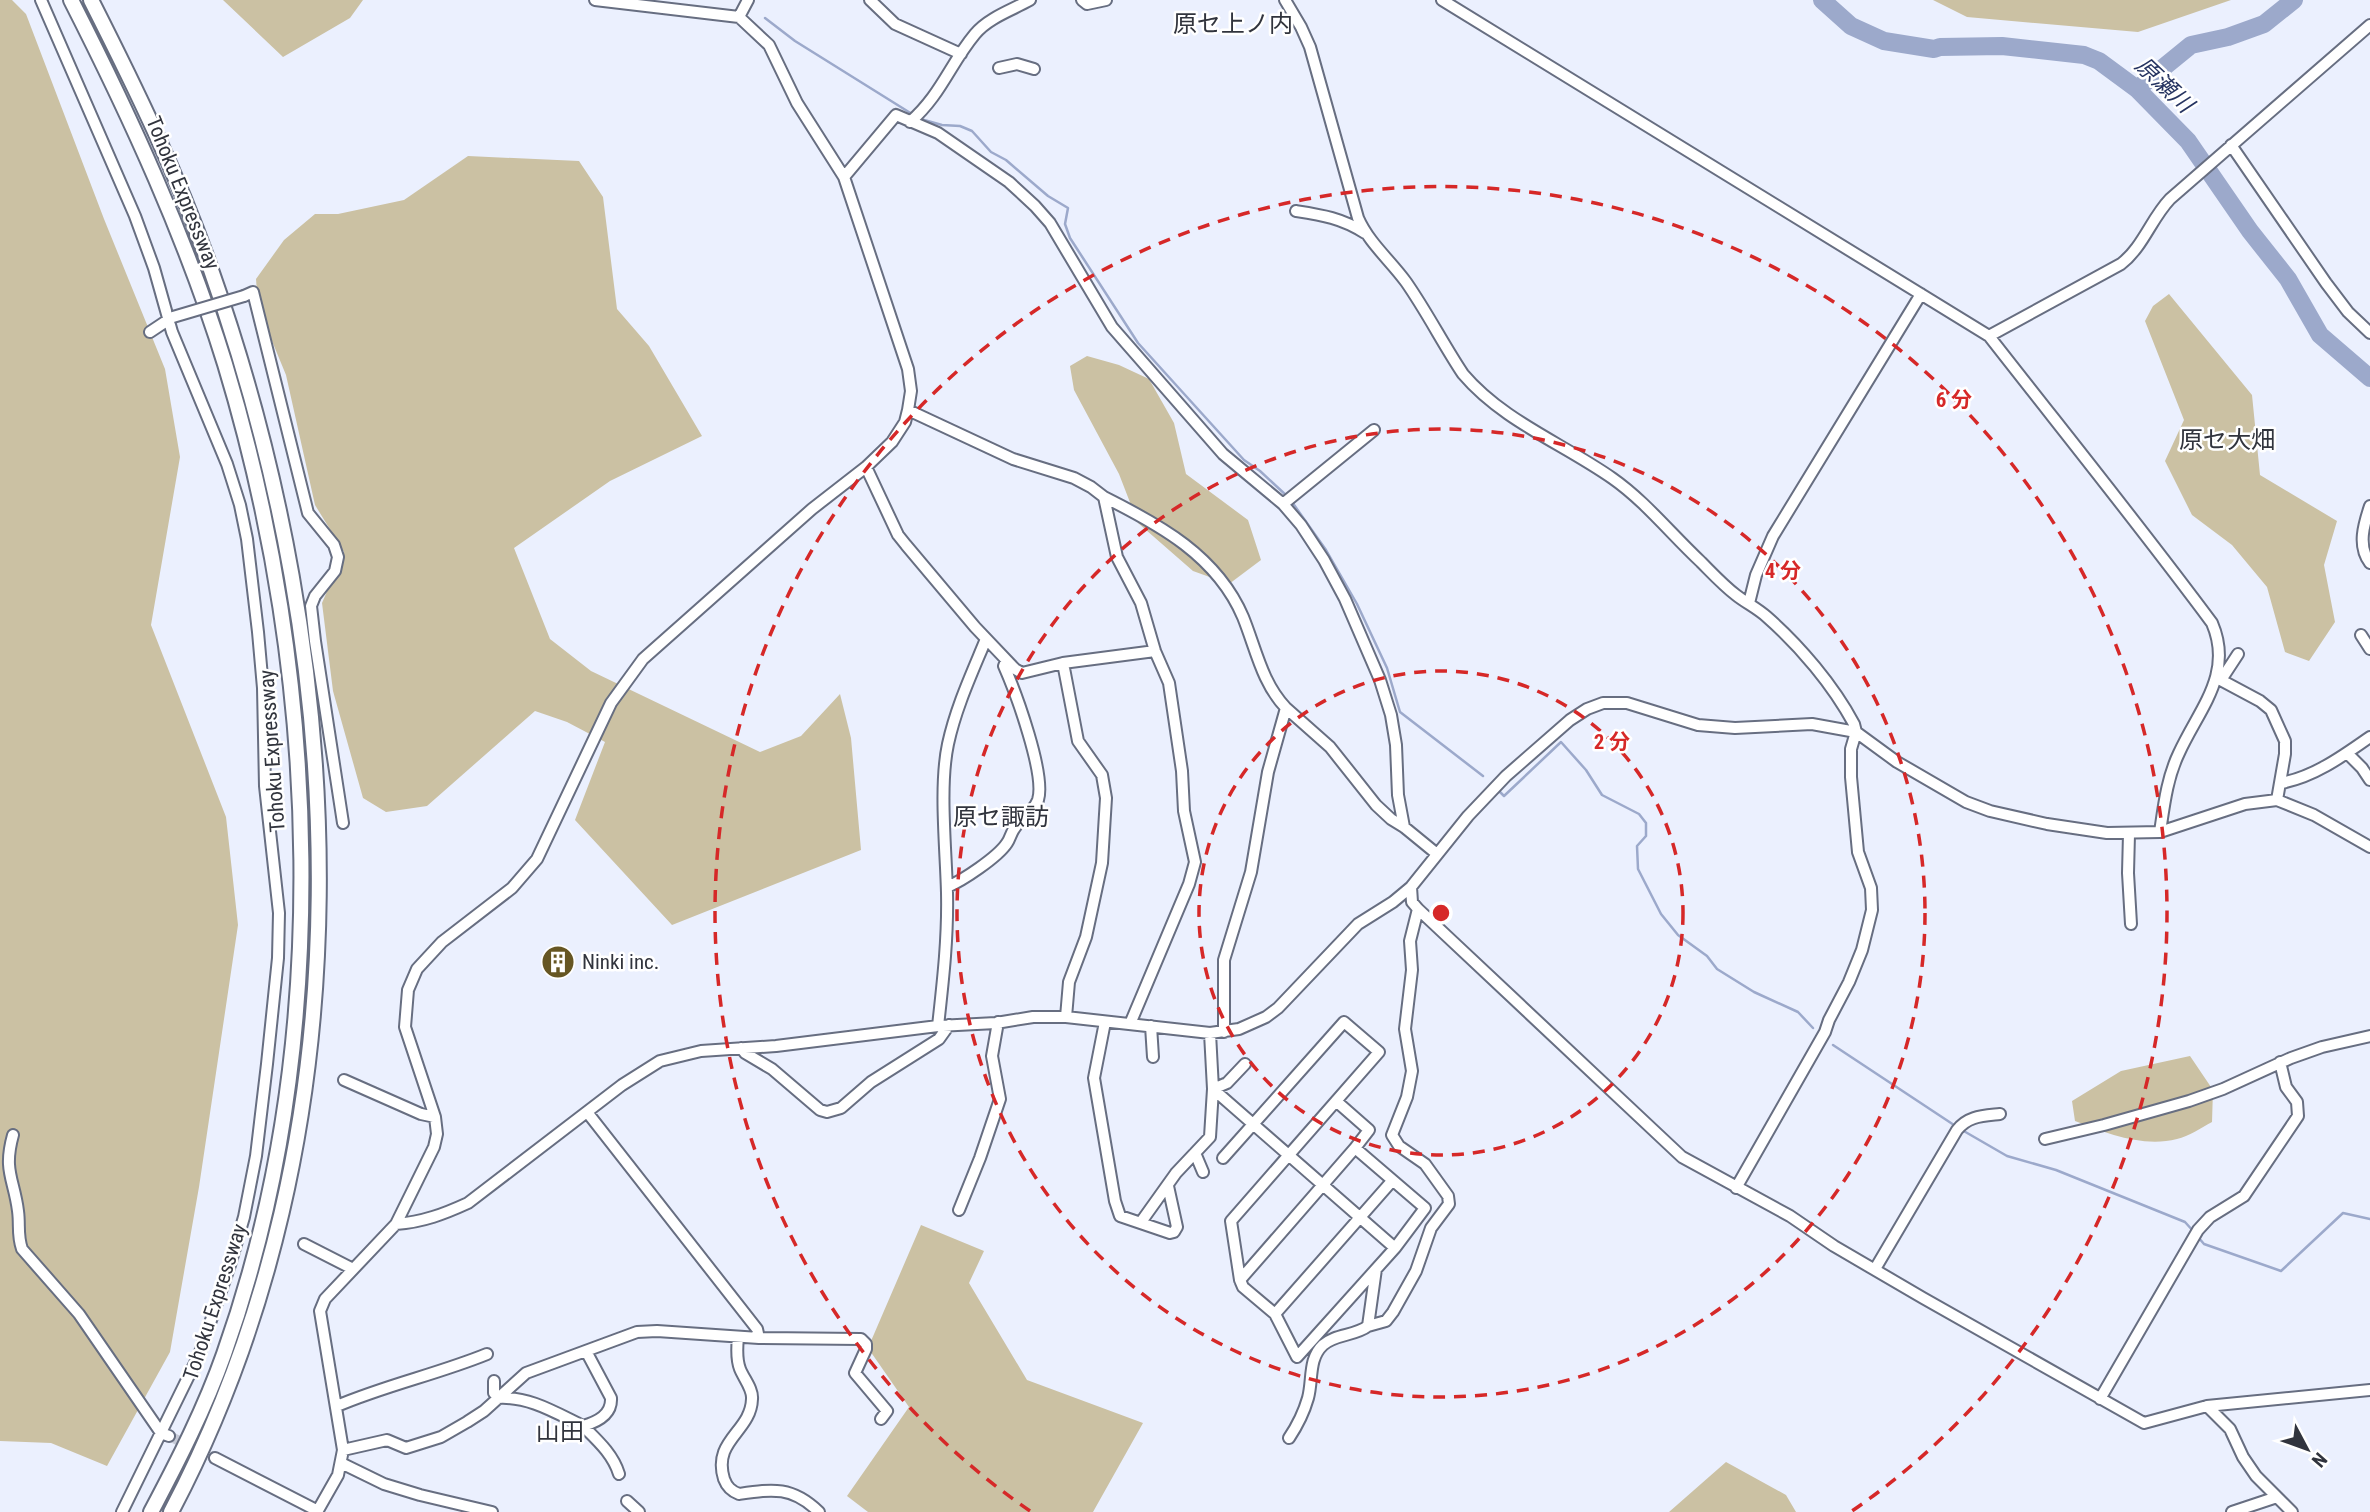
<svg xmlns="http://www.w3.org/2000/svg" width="2370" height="1512" viewBox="0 0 2370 1512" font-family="'Roboto Condensed','Noto Sans JP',sans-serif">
<rect width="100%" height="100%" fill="#ebf0fe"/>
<path fill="#cbc1a3" d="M0 0H12L26 14 104 219 165 369 180 457 151 625 226 817 238 925 199 1187 170 1352 107 1466 51 1443 0 1441Z
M223 0H363L350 18 283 57Z
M1933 0H2231L2138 32 1967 17Z
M468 156 579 161 603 197 617 309 649 346 702 436 610 481 514 548 550 639 591 671 760 752 801 736 840 694 851 738 861 850 672 925 575 820 605 742 567 722 535 711 427 806 386 812 363 798 333 691 322 603 344 552 315 505 286 375 258 307 256 279 284 240 315 214H338L404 200Z
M2169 294 2252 395 2260 475 2337 521 2324 565 2335 622 2309 661 2285 652 2267 587 2232 545 2192 515 2165 461 2184 420 2145 321 2153 306Z
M1087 356 1119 365 1149 379 1174 423 1186 474 1248 520 1261 560 1229 584 1193 571 1138 523 1119 474 1074 390 1070 366Z
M2190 1056 2213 1090 2212 1122C2201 1128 2189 1136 2177 1139 2143 1148 2106 1133 2075 1121L2072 1101 2121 1071Z
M921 1225 984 1251 969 1283 1027 1380 1143 1423 1093 1512H868L847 1496 909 1407 868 1348Z
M1726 1462 1786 1495 1796 1512H1669Z"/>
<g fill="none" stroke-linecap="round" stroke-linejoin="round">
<path stroke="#9ca9cb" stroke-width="2.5" d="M765 18 795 41 912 114
M917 118 942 125 960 126 972 131 991 152 1006 160 1048 196 1068 208 1065 224 1070 238 1138 343 1244 460 1260 471 1288 497
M1292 502 1326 550 1357 604 1387 668 1400 712 1483 776
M1500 792 1504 796 1561 742 1586 770 1602 795 1639 814 1646 823V836L1637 846 1638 869 1661 914 1678 935 1707 956 1717 969 1754 992 1798 1012 1813 1028
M1833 1045 1957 1127
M1962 1130 2007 1156 2056 1170 2185 1222 2194 1232
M2198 1237 2204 1244 2281 1271 2343 1213 2370 1219"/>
<path stroke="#9ca9cb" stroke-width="18" d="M1822 0 1851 26 1884 41 1934 49 1940 47 2002 46 2084 55 2099 61 2137 89 2188 141 2250 231 2288 279 2320 335 2370 378
M2137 89 2191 45 2228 37 2264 24 2294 0"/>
<path stroke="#c6cad7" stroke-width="10" stroke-dasharray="10 5" stroke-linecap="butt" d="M169 1436 215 1458"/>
<defs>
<path id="minor" d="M41 0 135 216 154 268 172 332 227 464 240 505 247 539 258 632 263 688 265 786 279 913 278 958 267 1064 256 1156 244 1217 230 1265 199 1355 122 1512
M595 0 739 17
M870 0 895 24 961 54
M1082 0 1087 4 1106 0
M1285 0 1301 27 1310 47 1358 218C1369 243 1390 260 1406 282 1427 312 1443 344 1463 374 1503 421 1562 443 1612 478 1645 501 1671 534 1701 562 1712 573 1723 585 1736 595 1746 603 1757 608 1767 617 1800 646 1833 685 1854 724L1856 732 1851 749V777L1858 852 1871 888 1872 910 1862 950 1849 982 1829 1020 1825 1032 1736 1188
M1442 0 1989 336C2064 432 2140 526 2212 623 2234 674 2199 709 2179 753 2167 778 2164 805 2160 832
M999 68 1017 64 1034 69
M910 122C941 95 950 64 975 34 988 18 1012 10 1030 0
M2231 145 2326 283 2348 312 2370 333
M844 177 896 115 938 133 1009 182 1035 206 1050 223 1112 327 1223 454 1283 504 1301 525 1324 560 1345 599 1380 680 1391 715 1396 745 1398 795 1404 827
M1296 211C1322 215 1342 218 1365 233
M244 296 253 292 308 513 334 545 338 557 335 571 315 596 311 606 315 641 343 823
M150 332 171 318
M1989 336 2121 264C2143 247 2151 219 2170 199L2370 25
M908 410 1013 459 1074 478 1091 487 1104 497 1117 557 1141 603 1155 651 1169 683 1182 771 1184 811 1195 862 1189 884 1130 1024
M866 467 898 535 906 545 975 627 1015 669 1022 673 1063 663 1155 651
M1104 497C1160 525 1217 556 1243 617 1256 649 1262 683 1286 708
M1283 504 1374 430
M2370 506C2364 524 2357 546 2370 563
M1749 603 1756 575 1773 536 1921 294
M2361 635 2370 649
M1063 663 1078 741 1102 775 1106 798 1102 863 1086 937 1069 982 1066 1017
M2217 678 2260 701 2271 710 2285 741V754L2277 800
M2221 680 2238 654
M2347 753 2362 768 2370 780
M2281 783C2314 777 2343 756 2370 737
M2129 834 2128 873 2131 924
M947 887C962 881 998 857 1007 843 1010 839 1011 833 1014 829 1021 818 1033 813 1038 800 1046 775 1016 693 1004 666L1006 661
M1411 887 1412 902 1418 909 1682 1157 1790 1216 1834 1246 1923 1298 2144 1423 2207 1406 2370 1390
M1105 1022 1094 1078 1115 1201 1120 1216 1170 1233 1174 1232 1177 1227 1168 1186
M938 1026C943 981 948 938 947 893 946 849 939 786 948 744 956 707 972 673 986 639
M1151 1026 1153 1057
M1224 1032V960L1251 872 1268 772 1286 708 1330 747 1376 805 1391 819 1404 827 1437 854
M1210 1033 1213 1089 1395 1248
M741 1048 745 1053 772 1069 820 1110 827 1112 841 1108 871 1082 939 1039 949 1025
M344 1080 421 1114 435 1117
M1336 1101 1369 1130 1355 1148
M587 1112 757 1329 759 1338
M13 1135C3 1171 14 1179 18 1211 20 1225 17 1235 22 1249L79 1314 161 1433 169 1436
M2045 1139 2104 1125 2189 1101 2223 1089 2291 1058 2322 1047 2370 1036
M1195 1153 1203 1172
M1223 1158 1344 1022 1379 1052 1231 1221 1240 1280 1243 1287 1275 1314 1297 1357 1395 1248 1425 1208 1355 1148 1240 1280
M959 1210 980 1158 1000 1099 992 1056 998 1022
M1141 1222 1176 1173 1210 1137 1213 1089 1227 1083 1245 1064
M396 1224C423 1222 444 1214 468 1203L622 1085 660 1061 701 1051 776 1046 938 1026 996 1023 1033 1017H1066L1210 1033 1239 1029 1266 1017 1278 1008 1358 924 1393 902 1411 887 1468 816 1506 776 1570 720 1587 709 1603 703H1627L1698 725 1735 728 1812 724 1856 732 1897 762 1966 802 1990 811 2047 824 2107 833 2160 832 2245 804 2277 800 2314 815 2370 847
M304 1244 353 1269
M1875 1269 1957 1130C1968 1116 1982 1116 2000 1114
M1275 1314 1392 1181
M1368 1326 1386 1321 1393 1312 1416 1271 1431 1228 1449 1204 1448 1196 1425 1164 1399 1146 1392 1135 1407 1097 1412 1071 1405 1029 1412 970 1410 941 1418 909
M738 1337C737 1347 736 1359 740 1369 744 1379 753 1389 752 1399 751 1432 712 1440 724 1479 727 1487 731 1491 739 1494 773 1489 792 1486 819 1512
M494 1381V1393L498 1398C529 1396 556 1413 583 1426 597 1422 612 1415 611 1398L586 1351
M2100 1399 2198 1230 2210 1217 2244 1196 2298 1116 2297 1102 2286 1087 2280 1062
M337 1406C386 1385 438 1374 487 1354
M2207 1406 2230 1429 2243 1457 2256 1476 2292 1512
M583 1426C597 1440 613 1454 619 1474
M1289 1438C1297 1426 1304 1412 1308 1398 1313 1380 1308 1359 1323 1345 1335 1334 1355 1336 1368 1326L1376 1269
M343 1450 387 1440 406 1448 441 1437 467 1422 484 1411 526 1373 637 1332 657 1331 759 1338 861 1339 866 1344V1349L855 1373 887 1411 881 1419
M215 1458 318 1511
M341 1463 384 1484 420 1495 492 1512
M627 1501 639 1512
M317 1512 338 1475 343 1450 320 1311 325 1299 396 1224 434 1147 437 1134 435 1117 405 1027 408 990 417 969 442 942 512 888 537 859 611 703 643 659 812 509 866 467 892 442 905 422 908 410 911 391 908 369 844 177 797 103 769 45 739 17 748 0
M2232 1512 2277 1497"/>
<path id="highway" d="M71 0C131 118 186 238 225 364 320 677 334 1044 224 1354 205 1408 178 1461 151 1512
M91 0C135 87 178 175 210 267 351 665 372 1130 171 1512"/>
</defs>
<use href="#minor" stroke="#676e81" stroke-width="14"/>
<use href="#highway" stroke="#676e81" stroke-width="18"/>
<use href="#minor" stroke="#fff" stroke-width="10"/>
<use href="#highway" stroke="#fff" stroke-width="14"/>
<defs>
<path id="minor-bridge" d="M173 317 244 296"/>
</defs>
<use href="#minor-bridge" stroke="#676e81" stroke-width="14" stroke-linecap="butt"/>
<use href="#minor-bridge" stroke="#fff" stroke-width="10"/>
</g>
<g fill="none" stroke="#d62828" stroke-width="3.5" stroke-dasharray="12 9">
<circle cx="1441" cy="913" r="242"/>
<circle cx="1441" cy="913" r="484"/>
<path d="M1030 1511A726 726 0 1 1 1852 1511"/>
</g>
<defs>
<symbol id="building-disc" viewBox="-11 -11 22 22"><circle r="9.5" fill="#665623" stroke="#fff"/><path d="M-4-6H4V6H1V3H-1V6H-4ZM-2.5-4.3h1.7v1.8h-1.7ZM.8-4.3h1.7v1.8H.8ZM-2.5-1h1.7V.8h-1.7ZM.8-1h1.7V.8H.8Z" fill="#fff"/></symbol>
</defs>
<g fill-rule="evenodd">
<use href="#building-disc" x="539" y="943" width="38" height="38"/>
</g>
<g text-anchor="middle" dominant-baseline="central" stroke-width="5" stroke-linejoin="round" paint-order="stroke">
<g font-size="21" fill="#31343d" stroke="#fff">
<text transform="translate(183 193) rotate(68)">Tohoku Expressway</text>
<text transform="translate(272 751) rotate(-94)">Tohoku Expressway</text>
<text transform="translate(215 1302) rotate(-72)">Tohoku Expressway</text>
</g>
<g font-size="21" fill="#31343d" stroke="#fff" text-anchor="start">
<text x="582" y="962">Ninki inc.</text>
</g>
<g font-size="23" font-style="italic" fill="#263461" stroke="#fff">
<text transform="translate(2164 85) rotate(43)">原瀬川</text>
</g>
<g font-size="24" fill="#31343d" stroke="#fff">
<text x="1233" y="24">原セ上ノ内</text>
<text x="2227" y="440">原セ大畑</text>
<text x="1001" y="817">原セ諏訪</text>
<text x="560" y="1432">山田</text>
</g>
</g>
<circle cx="1441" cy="913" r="10" fill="#d62828" stroke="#fff" stroke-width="3.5"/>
<g font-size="21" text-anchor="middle" font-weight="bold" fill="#d62828" stroke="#fff" stroke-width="5" stroke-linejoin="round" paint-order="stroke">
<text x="1954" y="407">6 分</text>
<text x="1783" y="578">4 分</text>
<text x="1612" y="749">2 分</text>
</g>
<g transform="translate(2307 1449) rotate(131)" stroke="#ffffff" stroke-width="5" paint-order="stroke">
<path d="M0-5L12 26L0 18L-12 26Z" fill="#31343d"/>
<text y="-10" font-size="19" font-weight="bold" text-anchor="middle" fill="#31343d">N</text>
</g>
</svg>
